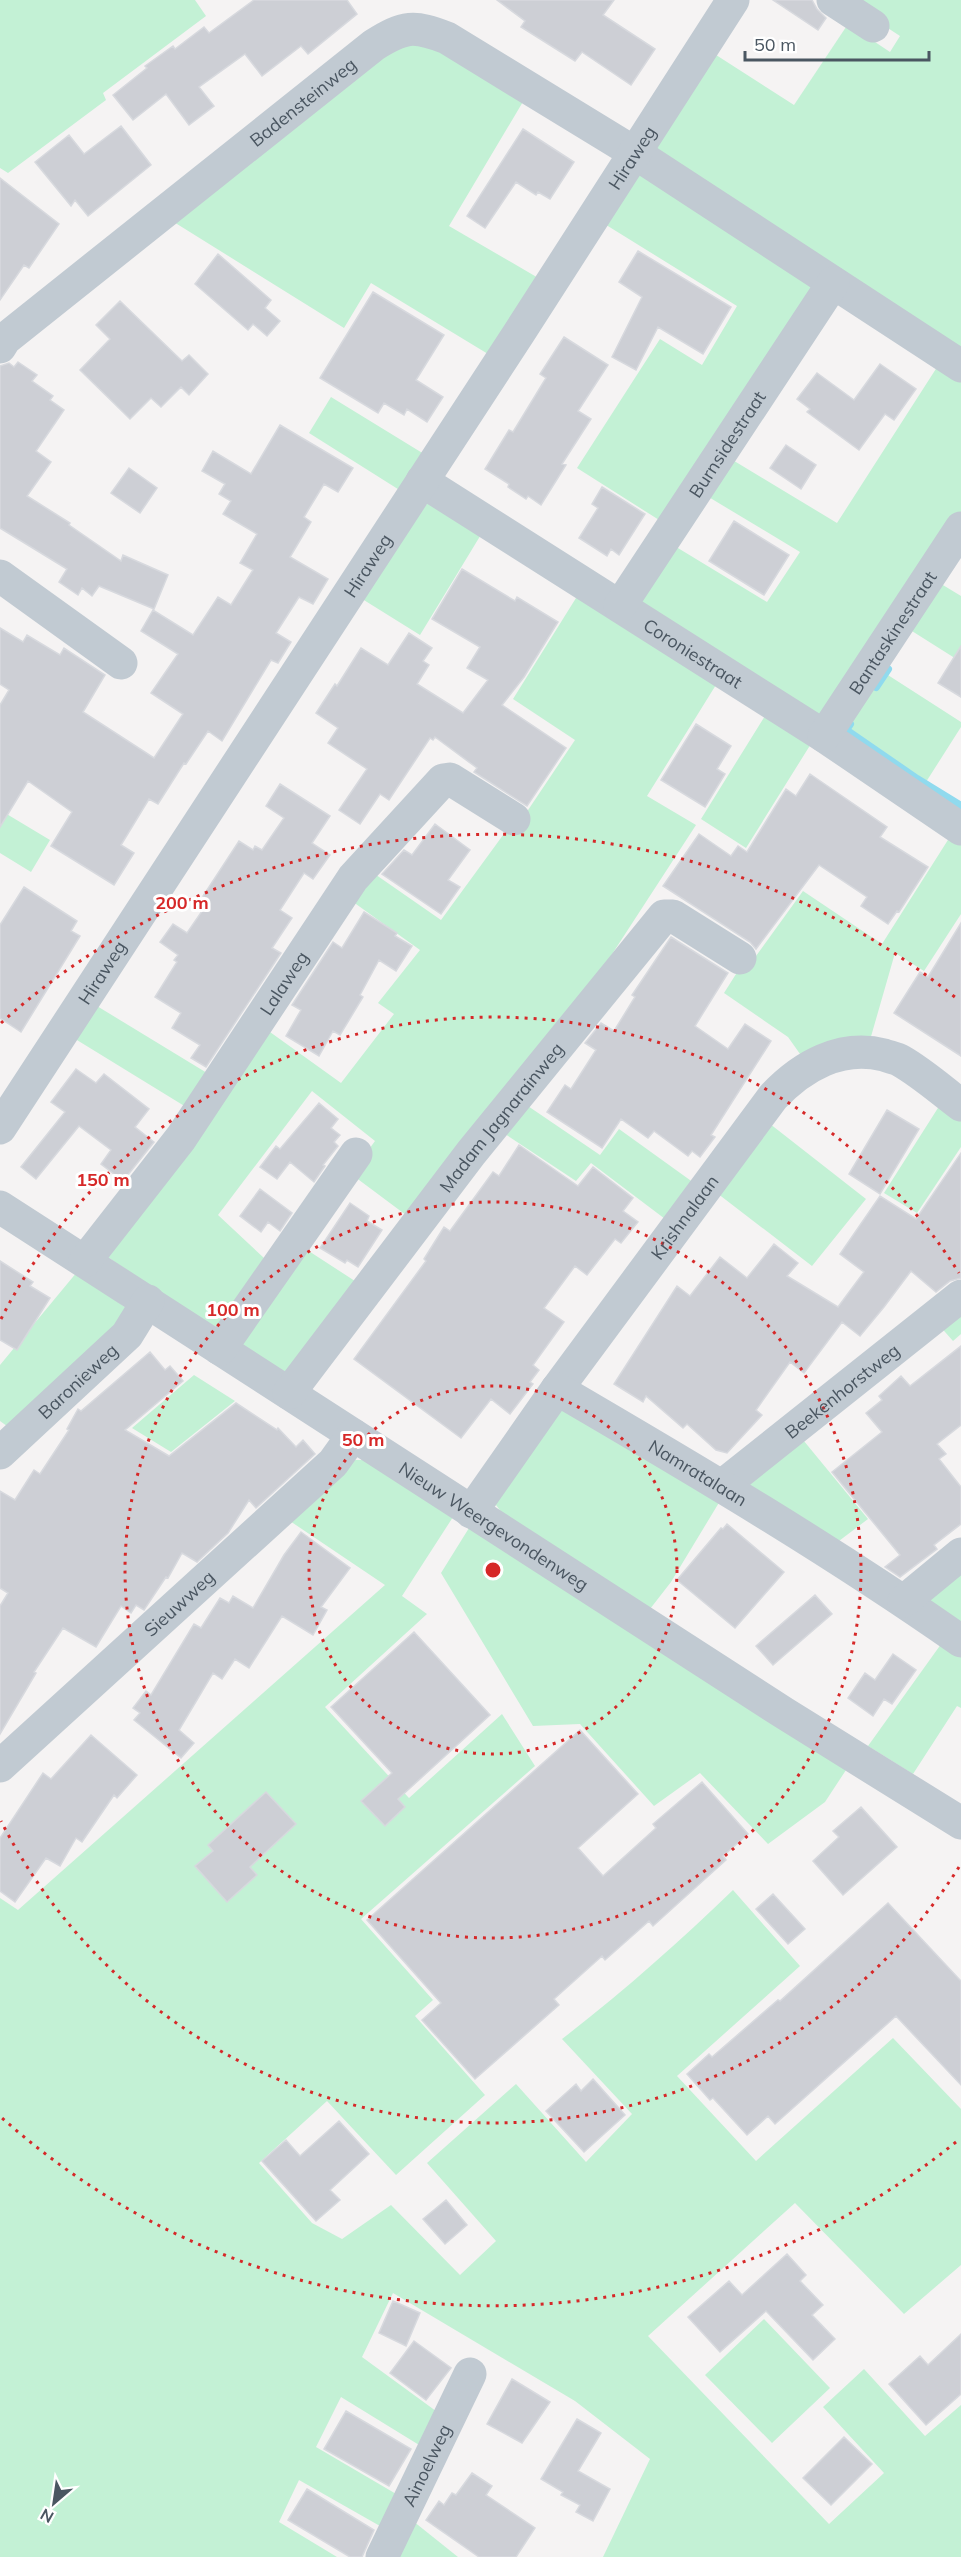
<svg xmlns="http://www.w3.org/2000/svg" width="961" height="2557" viewBox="0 0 961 2557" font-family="Mulish,sans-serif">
<rect width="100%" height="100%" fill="#f5f3f3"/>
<path fill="#c3f1d5" d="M0 0H195L206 16 103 93 106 100 8 173 0 168Z
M845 0H961V359L658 158 656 139 713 53 794 105 848 24 890 52 900 36Z
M423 39 524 100 449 226 540 279 488 354 371 283 344 328 169 219 375 56Z
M640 174 815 281 667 525 577 468 660 339 702 365 737 306 603 223Z
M941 361 961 374V518L823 719 640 606 668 542 767 602 800 552 702 493 726 456 837 523Z
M331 397 424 454 401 491 309 433Z
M429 501 485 528 420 635 359 597Z
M933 579 961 596V662L904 626Z
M581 590 719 680 647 796 696 825 577 1008 410 1218 351 1174 375 1141 312 1091 218 1215 264 1258 227 1325 214 1326 194 1316 99 1251 263 1027 341 1083 394 1014 378 1003 420 950 349 899 369 870 441 920 506 831 516 828 575 740 513 699Z
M877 668 961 722V727L919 793 837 728Z
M768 711 814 739 746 848 701 819Z
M0 810 50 840 31 872 0 853Z
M953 832 961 838V914L924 971 895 953 868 1047 805 1061 788 1037 724 993 750 952 756 956 803 891 882 944Z
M92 1003 207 1073 186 1107 72 1037Z
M943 1100 961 1113V1147L917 1213 884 1193Z
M522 1102 600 1155 619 1129 701 1188 673 1225 591 1163 576 1181 499 1130Z
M765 1120 866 1199 812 1266 713 1190Z
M301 1246 358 1283 288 1375 234 1339Z
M77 1272 126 1308 125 1318 11 1429 0 1421V1365Z
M961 1305V1334L953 1341 938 1324Z
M194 1375 235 1401 171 1452 132 1428Z
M568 1408 723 1496 671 1582 650 1609 502 1513 496 1505 498 1493 560 1411Z
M799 1435 868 1519 831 1547 747 1495 746 1477Z
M355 1460H368L453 1517 402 1596 427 1614 325 1707 409 1798 502 1714 535 1766 361 1919 433 2000 415 2016 485 2095 396 2175 327 2101 259 2163 312 2223 342 2239 391 2205 460 2275 496 2241 427 2163 516 2084 586 2162 632 2114 562 2039C623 1992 678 1943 733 1890L800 1966 677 2076 756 2161 893 2038 961 2109V2265L904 2314 795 2203 648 2336 829 2524 884 2473 823 2407 864 2369 925 2436 961 2405V2557H603L650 2459 575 2401 393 2293 362 2357 440 2414 424 2448 341 2397 316 2447 403 2498 387 2530 299 2480 279 2522 337 2557H0V1898L18 1910 385 1585 284 1517Z
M469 1528 846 1770 825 1802 768 1844 700 1773 654 1806 580 1724 533 1726 441 1573Z
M961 1563V1635L924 1595Z
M944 1640 961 1652V1708L957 1706 913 1774 868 1746Z
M764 2319 830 2388 772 2443 705 2375Z
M408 2517 458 2557H389Z"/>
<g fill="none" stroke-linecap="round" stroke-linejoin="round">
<path stroke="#90daee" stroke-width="8" d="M876 687 888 669
M850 724 846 730 917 779 961 806"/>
</g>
<path fill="#cdcfd5" stroke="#d7d9de" stroke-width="1.5" d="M254 0H347L357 14 308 54 301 46 262 76 245 54 199 87 214 106 189 125 166 94 133 120 113 95 147 68 145 66 173 46 175 49 204 27 209 33Z
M497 0H614L603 15 655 49 631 85 582 52 575 61 521 27 525 21Z
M773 0H812L817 9 826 18 818 30Z
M121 126 151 165 88 216 75 200 71 206 35 162 69 135 84 154Z
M523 129 574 162 550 199 538 192 536 195 516 182 485 228 467 216Z
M0 178 59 224 29 268 24 265 0 300Z
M638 251 731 307 703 354 658 327 636 370 612 357 642 297 619 282Z
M218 254 271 300 265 308 280 321 267 336 253 324 248 330 195 284Z
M373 292 444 335 416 380 443 397 427 422 407 409 404 415 384 403 378 413 320 378Z
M120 301 182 361 189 355 208 374 189 395 181 387 161 407 151 398 130 419 80 370 110 339 96 325Z
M564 337 608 365 578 411 591 419 562 464 566 465 541 505 528 496 526 499 508 487 509 484 485 469 509 430 513 432 546 378 540 374Z
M18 362 37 375 32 381 53 396 50 400 64 410 36 451 51 462 27 496 70 523 69 525 121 561 123 555 168 575 154 609 99 586 92 596 82 588 78 595 59 582 67 569 0 528V366L9 363 14 367Z
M880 364 916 389 894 420 885 414 859 450 807 412 810 409 797 399 817 373 854 400Z
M280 425 353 468 338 492 324 484 304 517 311 522 290 557 328 579 313 604 299 597 276 633 291 642 278 663 271 660 222 741 208 731 186 764 184 763 158 804 149 799 121 845 134 853 114 885 51 846 72 812 28 781 0 827V705L9 690 0 684V628L23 642 27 635 60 655 64 648 105 675 83 712 154 758 183 714 151 693 178 654 141 631 153 610 193 635 218 597 231 605 253 570 240 563 257 534 223 514 231 501 219 494 225 484 202 471 213 451 251 474Z
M786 445 816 465 801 489 770 468Z
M129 468 157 488 140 513 111 493Z
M602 487 645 514 619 555 611 549 607 556 579 538 598 508 592 504Z
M734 521 789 555 764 595 709 561Z
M462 569 515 601 517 597 558 622 524 677 502 705 566 748 527 806 474 772 477 768 435 737 433 740 430 738 389 800 380 794 360 824 339 810 367 769 328 743 338 728 316 713 335 684 337 686 361 648 388 665 409 633 432 648 423 661 429 665 417 684 463 713 488 680 467 668 480 647 432 619Z
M961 646V697L938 683Z
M696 724 731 746 717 769 725 774 705 807 661 780Z
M810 774 887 827 880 837 928 867 899 912 897 911 888 924 861 906 867 897 819 865 756 949 750 942 663 886 699 834 731 856 738 846 747 852 786 789 796 796Z
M280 784 330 816 312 843 330 855 313 879 304 873 280 910 292 918 272 948 281 953 206 1067 191 1058 200 1045 172 1028 181 1013 155 997 177 962 174 960 178 955 160 942 173 924 187 933 209 901 203 896 239 841 253 850 255 846 262 850 284 818 266 806Z
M435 824 470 850 448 880 460 887 441 914 382 874 404 850 412 855Z
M24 887 77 921 71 931 80 936 21 1032 0 1018V925Z
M364 912 397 933 395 936 412 946 396 971 379 960 360 995 363 997 340 1035 333 1031 319 1056 286 1036 301 1010 292 1005 333 942 342 948Z
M961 923V1056L894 1013 920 972 928 977Z
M671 937 728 973 695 1026 728 1049 745 1024 771 1041 711 1135 715 1137 700 1157 692 1151 688 1156 654 1131 648 1138 621 1119 602 1148 547 1112 565 1085 571 1089 596 1050 585 1043 601 1023 614 1031 635 997 632 995Z
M76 1069 96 1083 104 1074 149 1109 135 1127 154 1142 123 1181 101 1164 111 1150 79 1126 36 1179 21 1167 65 1112 51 1102Z
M319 1103 338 1119 331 1128 340 1135 334 1142 338 1146 323 1165 325 1166 314 1182 290 1162 277 1179 260 1167 276 1146 280 1149Z
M887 1110 919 1129 880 1194 849 1174Z
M519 1145 578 1186 593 1167 633 1198 623 1211 638 1222 621 1243 615 1239 587 1275 575 1266 544 1308 564 1322 533 1365 539 1370 530 1382 533 1384 510 1414 491 1399 461 1438 354 1359 426 1261 424 1259 444 1227 450 1231 493 1172 499 1176Z
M961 1153V1278L950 1281 936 1292 911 1271 884 1307 860 1336 842 1322 804 1373 790 1362 756 1410 762 1415 727 1453 716 1450 687 1424 683 1428 646 1396 643 1402 614 1384 677 1286 690 1296 720 1257 747 1278 774 1244 798 1263 787 1276 838 1307 864 1272 840 1254 880 1196 916 1219Z
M260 1189 292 1213 280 1231 268 1222 261 1232 240 1216Z
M350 1203 369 1216 367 1221 382 1230 358 1267 347 1260 345 1263 320 1248Z
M0 1261 33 1282 30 1286 50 1298 17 1350 0 1340Z
M961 1346V1425L937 1444 946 1454 939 1459 961 1487V1524L934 1545 937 1549 900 1577 885 1567 900 1555 832 1472 882 1432 866 1413 882 1400 879 1396 901 1376 910 1386Z
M150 1352 165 1370 170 1366 183 1381 125 1430 169 1456 236 1403 277 1430 278 1428 296 1447 303 1440 315 1454 256 1508 249 1500 228 1533 197 1562 182 1553 168 1578 166 1577 144 1610 136 1605 131 1613 121 1606 96 1647 63 1628 34 1672 36 1673 0 1734V1606L8 1593 0 1588V1491L15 1500 34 1470 40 1474 69 1430 67 1429 78 1409 81 1411Z
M727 1524 784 1572 735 1628 677 1580 721 1528 723 1529Z
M301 1532 350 1568 321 1607 327 1610 313 1635 282 1616 249 1668 235 1659 222 1679 213 1673 179 1730 194 1743 181 1758 134 1720 140 1713 133 1708 146 1691 151 1695 194 1624 201 1628 220 1598 229 1603 233 1596 253 1608 284 1555Z
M815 1595 832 1614 773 1665 756 1646Z
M414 1632 490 1715 398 1799 405 1807 385 1826 361 1801 392 1773 331 1707Z
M893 1654 916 1670 892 1704 884 1699 873 1716 848 1698 865 1673 875 1680Z
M580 1730 638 1794 578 1848 603 1876 656 1828 653 1824 702 1782 748 1834 723 1856 726 1860 653 1926 649 1921 605 1960 602 1956 554 1999 559 2005 475 2079 422 2020 441 2003 367 1920Z
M91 1735 137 1775 117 1798 114 1795 82 1842 76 1838 60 1866 46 1858 15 1902 0 1891V1838L43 1773 51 1779Z
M266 1792 296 1824 250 1867 257 1875 227 1902 195 1866 213 1851 208 1845Z
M861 1807 897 1847 843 1895 813 1861 839 1837 833 1831Z
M773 1894 805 1929 788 1944 756 1909Z
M888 1903 961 1981V2085L896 2016 775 2124 768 2116 747 2135 713 2098 710 2100 687 2074 709 2054 712 2057 778 2000 780 2001Z
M593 2079 625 2115 584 2152 546 2111 576 2084 581 2091Z
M339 2121 369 2154 330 2190 340 2200 316 2221 262 2161 286 2140 300 2156Z
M446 2200 467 2225 445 2244 423 2219Z
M787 2254 806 2275 800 2281 823 2305 812 2315 835 2339 813 2360 766 2311 720 2352 688 2317 729 2281 742 2295Z
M393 2301 420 2313 406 2346 379 2333Z
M961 2334V2394L926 2425 889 2384 920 2356 928 2365Z
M414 2341 451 2368 426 2400 390 2373Z
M512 2379 550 2402 522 2443 487 2424Z
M346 2411 411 2449 389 2486 324 2449Z
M577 2419 601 2433 578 2471 610 2489 593 2521 576 2512 580 2505 561 2495 563 2492 541 2479Z
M844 2437 872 2464 831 2505 803 2478Z
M472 2473 492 2486 486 2495 535 2528 516 2557H479L426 2520 439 2501 444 2505 452 2493 456 2495Z
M307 2489 374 2530 362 2557H350L288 2520Z"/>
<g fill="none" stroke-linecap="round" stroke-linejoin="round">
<g stroke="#c1cad2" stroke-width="33">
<path d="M833 0 873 26"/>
<path id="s1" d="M0 347 5 339 374 45C404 26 414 25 447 38L635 153 961 366"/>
<path id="s2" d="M422 481 824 736 961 829"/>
<path d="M0 576 121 663"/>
<path id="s3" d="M620 606 833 283"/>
<path id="s4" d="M824 736 961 528"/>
<path id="s5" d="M0 1128 519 333 733 0"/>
<path id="s6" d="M0 1207 784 1713 961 1823"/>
<path id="s7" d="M85 1261 181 1138 353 878 443 780 450 779 514 819"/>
<path d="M220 1349 356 1154"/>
<path id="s8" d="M557 1389 773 1097C802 1066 841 1044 884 1055 889 1057 896 1058 901 1061 922 1073 941 1090 961 1105"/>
<path id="s9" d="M289 1393 471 1153 664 916H673L740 958"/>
<path id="s10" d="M0 1453 127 1335 148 1301"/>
<path id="s11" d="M722 1486 961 1296"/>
<path id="s12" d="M471 1512 557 1389C694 1469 831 1550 961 1641"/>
<path d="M904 1601 961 1554"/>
<path id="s13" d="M0 1766 333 1463 353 1435"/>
<path id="s14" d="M382 2557 470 2374"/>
</g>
</g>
<g fill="none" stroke="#d62828" stroke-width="3" stroke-dasharray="3 6">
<circle cx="493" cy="1570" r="184"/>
<circle cx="493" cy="1570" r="368"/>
<path d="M959 1867A552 552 0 0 1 1 1821M1 1319A552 552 0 0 1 959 1273"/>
<path d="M956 2142A736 736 0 0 1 1 2117M1 1023A736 736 0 0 1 956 998"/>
</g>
<g text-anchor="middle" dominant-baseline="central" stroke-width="6" stroke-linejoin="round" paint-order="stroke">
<g font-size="18" fill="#4a5661" stroke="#fff">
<text stroke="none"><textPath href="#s1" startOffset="390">Badensteinweg</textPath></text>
<text stroke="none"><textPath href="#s5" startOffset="1158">Hiraweg</textPath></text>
<text stroke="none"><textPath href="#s3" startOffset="194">Burnsidestraat</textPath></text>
<text stroke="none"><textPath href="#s5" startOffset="672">Hiraweg</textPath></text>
<text stroke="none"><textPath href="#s4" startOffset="124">Bantaskinestraat</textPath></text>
<text stroke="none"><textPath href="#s2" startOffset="321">Coroniestraat</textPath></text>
<text stroke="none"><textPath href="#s5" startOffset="186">Hiraweg</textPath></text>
<text stroke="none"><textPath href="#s7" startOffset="342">Lalaweg</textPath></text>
<text stroke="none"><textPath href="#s9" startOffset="348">Madam Jagnarainweg</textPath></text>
<text stroke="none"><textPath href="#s8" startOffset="214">Krishnalaan</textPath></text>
<text stroke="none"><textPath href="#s10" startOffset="106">Baronieweg</textPath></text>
<text stroke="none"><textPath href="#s11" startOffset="153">Beekenhorstweg</textPath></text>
<text stroke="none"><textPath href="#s12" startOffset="314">Namratalaan</textPath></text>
<text stroke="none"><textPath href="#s6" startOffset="588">Nieuw Weergevondenweg</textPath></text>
<text stroke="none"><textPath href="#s13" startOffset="242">Sieuwweg</textPath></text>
<text stroke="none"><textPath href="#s14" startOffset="102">Ainoelweg</textPath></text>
</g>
</g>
<circle cx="493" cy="1570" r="9" fill="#d62828" stroke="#fff" stroke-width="3"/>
<g font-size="18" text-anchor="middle" font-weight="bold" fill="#d62828" stroke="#fff" stroke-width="6" stroke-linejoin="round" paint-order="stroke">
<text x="182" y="909">200 m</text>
<text x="103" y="1186">150 m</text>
<text x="233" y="1316">100 m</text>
<text x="363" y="1446">50 m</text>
</g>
<g transform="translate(54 2503) rotate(209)" stroke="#ffffff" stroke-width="4.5" paint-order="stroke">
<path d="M0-4.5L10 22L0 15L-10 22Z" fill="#4a5661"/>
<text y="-9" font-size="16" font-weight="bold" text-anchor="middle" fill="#4a5661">N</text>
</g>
<path d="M745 51v9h184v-9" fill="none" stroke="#4a5661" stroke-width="3"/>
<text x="754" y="51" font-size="18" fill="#4a5661" stroke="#ffffff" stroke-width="4.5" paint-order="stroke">50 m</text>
</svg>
